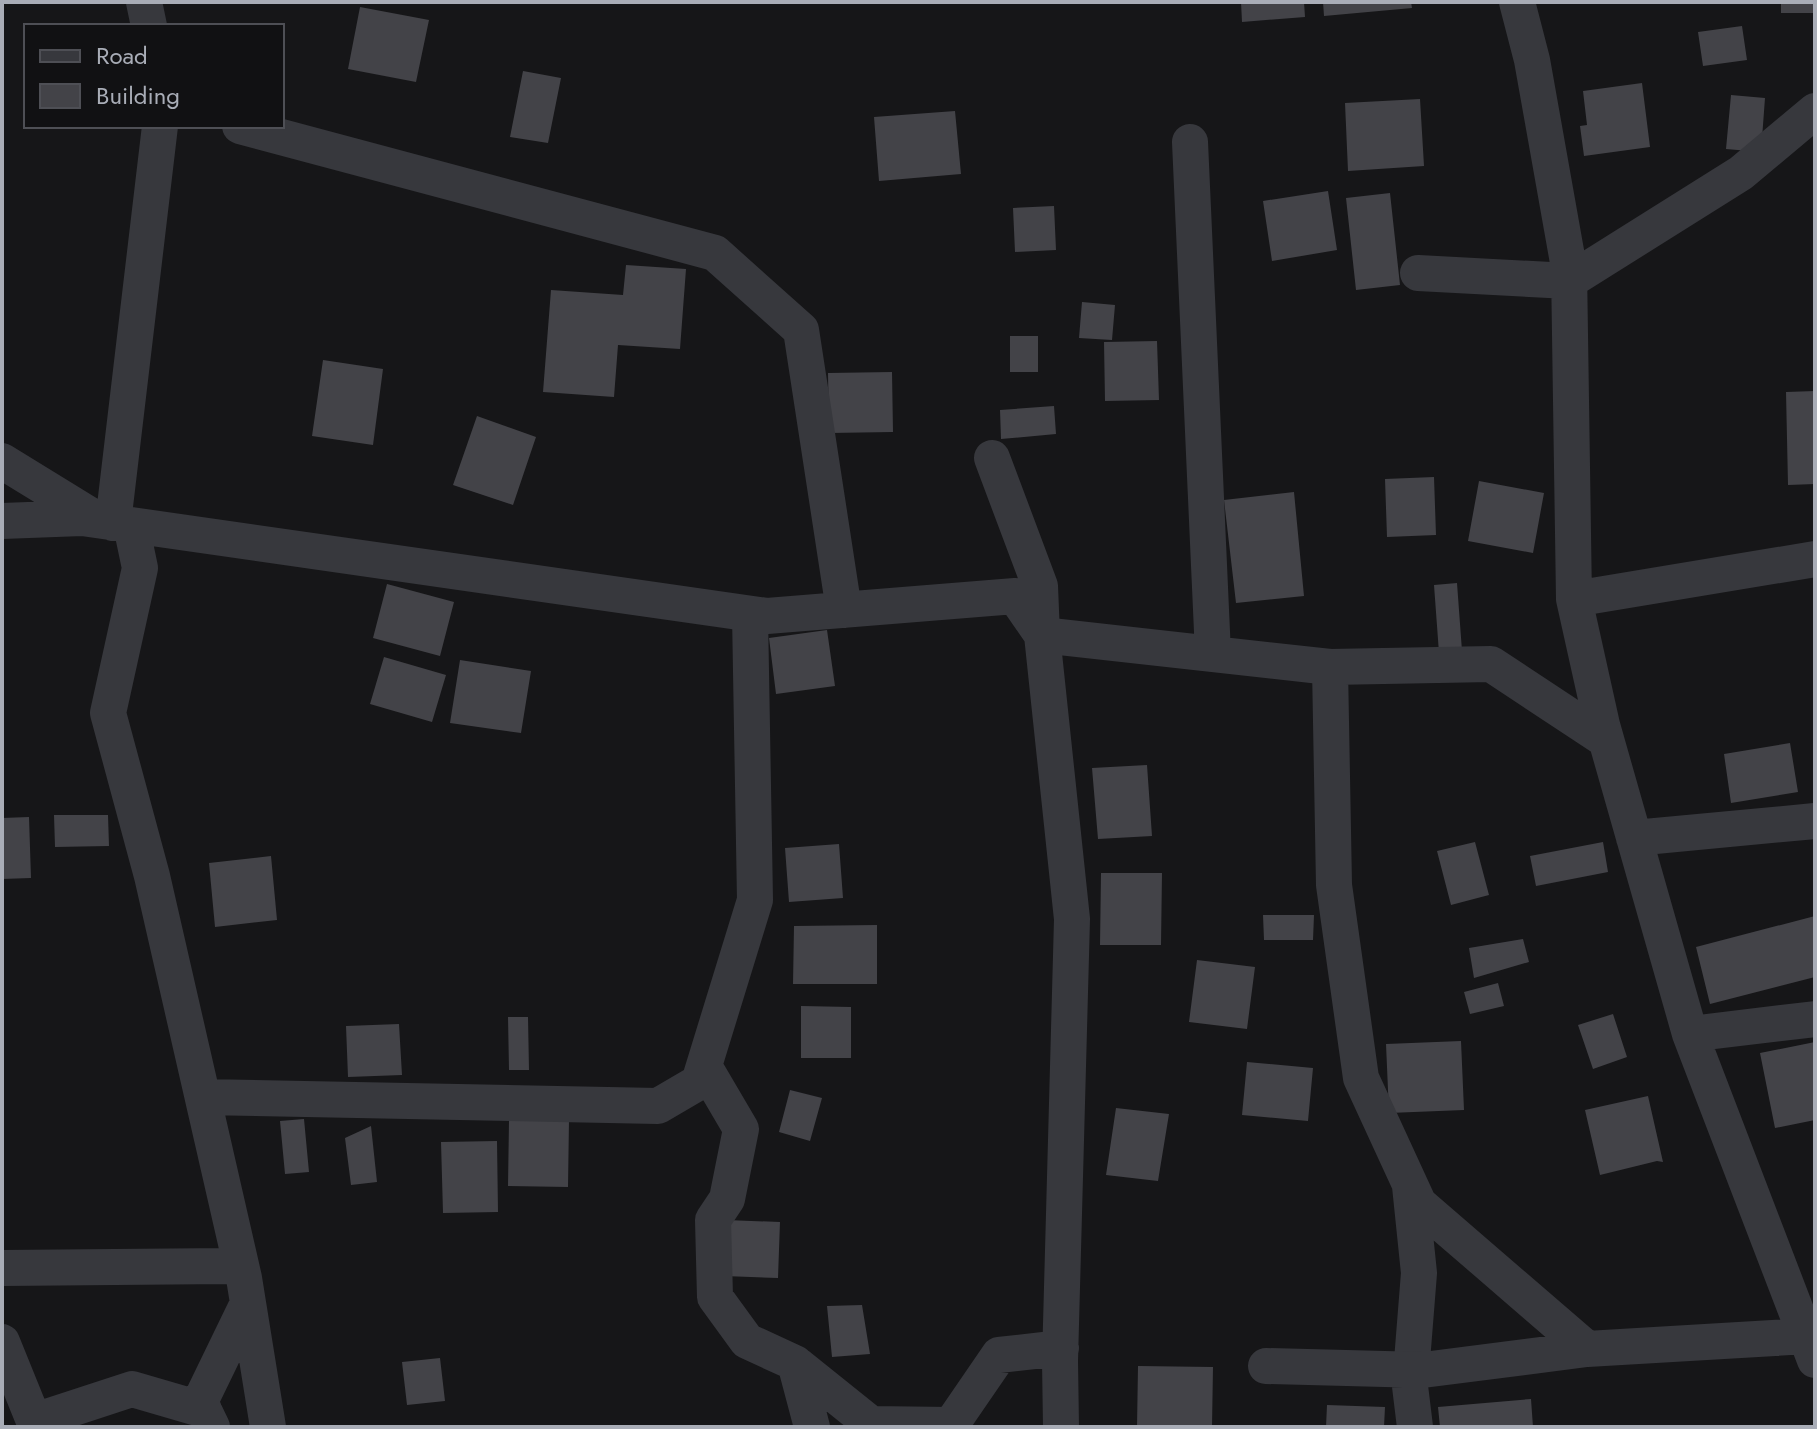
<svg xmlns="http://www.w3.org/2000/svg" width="1817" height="1429" viewBox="0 0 1817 1429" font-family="Jost,sans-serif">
<rect width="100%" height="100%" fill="#161618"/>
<path fill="#434348" d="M1241 2H1304L1305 17 1242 22Z
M1323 2H1411L1412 8 1324 16Z
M1781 2H1815V13H1781Z
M360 7 429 20 416 82 348 69Z
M1742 26 1747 60 1703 66 1698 32Z
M523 71 561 78 548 143 510 137Z
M1642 83 1650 147 1584 156 1580 126 1587 125 1583 91Z
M1731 95 1765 98 1761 152 1726 149Z
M1420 99 1424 166 1348 171 1345 103Z
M955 111 961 174 879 181 874 117Z
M1328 191 1337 250 1272 261 1263 201Z
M1390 193 1400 285 1356 290 1346 198Z
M1054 206 1056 250 1015 252 1013 208Z
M626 265 686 269 680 349 618 345 614 397 543 392 551 290 623 295Z
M1082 302 1115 305 1112 340 1079 338Z
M1010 336H1038V372H1010Z
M1157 341 1159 400 1105 401 1104 342Z
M323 360 383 369 373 445 312 436Z
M892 372 893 432 829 433 828 373Z
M1815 391V484L1788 485 1786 392Z
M1054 406 1056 434 1001 439 1000 410Z
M477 416 536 437 513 505 453 485Z
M1434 477 1436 535 1387 537 1385 479Z
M1479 481 1544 493 1533 553 1468 541Z
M1294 492 1304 596 1236 603 1224 500Z
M1457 583 1462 651 1439 653 1434 585Z
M387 584 454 602 440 656 373 638Z
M827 630 835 686 776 694 769 638Z
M384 657 446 675 432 722 370 704Z
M460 660 531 671 521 733 450 723Z
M1790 743 1798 792 1731 803 1724 754Z
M1147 765 1152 836 1098 839 1092 768Z
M54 815H108L109 846 55 847Z
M29 817 31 878 2 879V818Z
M1475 842 1489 895 1451 905 1437 851Z
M1603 842 1608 872 1536 886 1530 856Z
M839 844 843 898 789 902 785 848Z
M271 856 277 920 215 927 209 863Z
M1101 873H1162L1161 945H1100Z
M1263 915H1314L1313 940H1264Z
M1815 916V977L1710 1004 1696 947Z
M877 925V984H793L794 926Z
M1523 939 1529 962 1474 978 1469 948Z
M1197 960 1255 967 1247 1029 1189 1022Z
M1498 983 1504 1006 1470 1014 1464 992Z
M801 1006 851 1007V1058H801Z
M1613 1014 1627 1057 1593 1069 1578 1025Z
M508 1017H528L529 1070H509Z
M399 1024 402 1075 348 1077 346 1026Z
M1461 1041 1464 1110 1389 1113 1386 1044Z
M1815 1042V1120L1775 1128 1760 1053Z
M1247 1062 1313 1068 1308 1121 1242 1115Z
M790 1090 822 1098 810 1141 779 1132Z
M1648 1096 1663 1162 1657 1161 1600 1175 1585 1110Z
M1116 1108 1169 1114 1158 1181 1106 1175Z
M304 1119 309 1172 285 1174 280 1121Z
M509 1120H569L568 1187 508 1186Z
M371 1126 377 1182 351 1185 345 1138Z
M497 1141 498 1212 443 1213 441 1142Z
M726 1220 780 1222 778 1278 724 1276Z
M862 1305 870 1354 832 1357 827 1306Z
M440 1358 445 1401 407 1405 402 1362Z
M1138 1366 1213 1367 1212 1427H1137Z
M1531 1399 1533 1427H1440L1438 1407Z
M1327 1405 1385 1407 1384 1427H1326Z"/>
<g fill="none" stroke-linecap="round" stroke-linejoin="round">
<path stroke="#37383d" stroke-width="36" d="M144 2 149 26
M1517 2 1532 60 1569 268 1574 599 1602 725 1690 1034 1815 1360
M240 126 715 253 801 330 844 610
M1190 142 1213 654
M1418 273 1569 281 1741 173 1815 111
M992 458 1040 586 1042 635 1072 919 1060 1361 1061 1427
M2 461 98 520
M2 521 82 518 767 616 1015 596 1042 635 1330 667 1491 664 1606 740
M113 523 160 126
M131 525 140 568 108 713 152 876 244 1278 268 1427
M1574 599 1815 559
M1330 667 1334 885 1361 1078 1419 1204 1587 1349 1807 1336
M1634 838 1815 821
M1690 1034 1815 1019
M704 1066 741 1129 727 1199 713 1220 715 1297 747 1341 795 1363 871 1424 951 1425 999 1355 1061 1348
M203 1097 658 1106 699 1082 755 900 750 614
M1410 1186 1419 1273 1410 1386 1415 1427
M2 1268 228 1266
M2 1342 34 1421 132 1389 204 1410
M795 1363 812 1427
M1266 1366 1423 1370 1587 1349
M212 1427 200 1402 248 1303"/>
</g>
<rect width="1817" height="1429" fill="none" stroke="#a9adb7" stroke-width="8"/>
<rect x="24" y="24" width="260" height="104" fill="#111113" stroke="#4e4f55" stroke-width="2"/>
<rect x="40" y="50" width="40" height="12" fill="#37383d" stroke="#4e4f55" stroke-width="2"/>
<text x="96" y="64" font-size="24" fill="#a9adb7">Road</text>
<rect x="40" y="84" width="40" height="24" fill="#434348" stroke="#4e4f55" stroke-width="2"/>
<text x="96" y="104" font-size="24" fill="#a9adb7">Building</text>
</svg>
